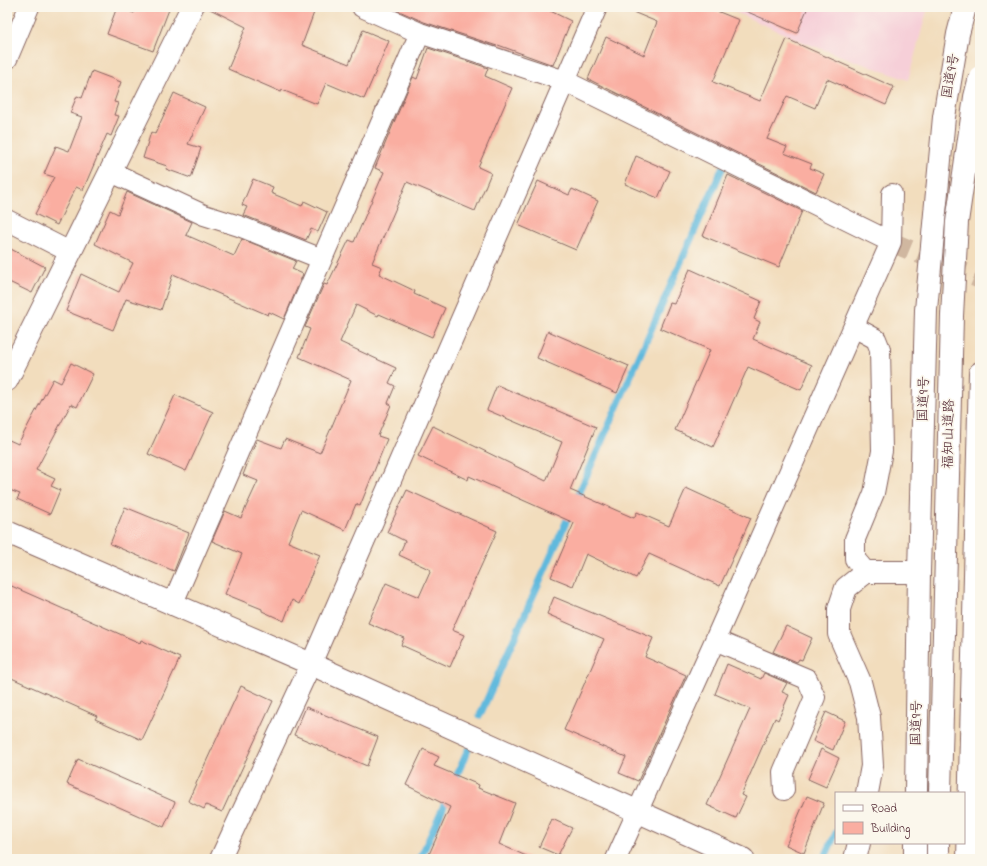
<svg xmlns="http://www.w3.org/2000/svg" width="987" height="866" viewBox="0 0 987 866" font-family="'Indie Flower','Klee One',sans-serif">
<rect width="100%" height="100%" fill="#fbf7ec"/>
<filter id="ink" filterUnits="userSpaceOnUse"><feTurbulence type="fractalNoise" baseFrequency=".025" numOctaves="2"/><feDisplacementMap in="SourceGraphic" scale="8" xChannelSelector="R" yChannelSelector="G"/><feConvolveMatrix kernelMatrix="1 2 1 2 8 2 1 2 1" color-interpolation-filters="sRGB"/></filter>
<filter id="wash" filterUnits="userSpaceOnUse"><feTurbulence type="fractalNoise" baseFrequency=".012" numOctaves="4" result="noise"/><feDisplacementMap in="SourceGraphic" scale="16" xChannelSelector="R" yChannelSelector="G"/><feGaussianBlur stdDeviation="0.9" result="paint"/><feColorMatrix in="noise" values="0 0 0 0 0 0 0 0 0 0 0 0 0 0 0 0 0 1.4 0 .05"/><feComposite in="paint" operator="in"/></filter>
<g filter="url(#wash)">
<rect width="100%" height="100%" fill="#f2ddbd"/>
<path fill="#f6cfd8" d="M724 7H928L908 80 805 43Z"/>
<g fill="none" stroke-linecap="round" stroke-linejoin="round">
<path stroke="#60b9dd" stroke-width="7" d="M575 502 722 169
M480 715 571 511
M453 784 468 750
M420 859 448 796
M824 859 836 833"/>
</g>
<g id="blocks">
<path fill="#faaea1" d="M117 7 134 13 137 7H170L153 51 107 34Z
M206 7H316L302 45 349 64 363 30 389 41 364 99 326 83 317 104 282 90 281 92 228 69 246 27Z
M390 7H542L571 21 553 65 498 45 497 46 424 22Z
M621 7H707L739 20 713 82 760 101 787 39 894 87 886 105 827 79 815 108 787 96 767 139 787 147 784 153 812 164 810 168 824 174 816 192 588 79 606 37 644 55 657 22Z
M736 7H808L797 33Z
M428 48 488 68 485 76 512 88 478 167 491 173 475 211 407 182 372 263 382 267 379 274 415 291 414 294 445 308 432 337 379 314 378 316 356 305 340 342 396 368 389 383 395 386 388 403 391 405 378 436 387 439 360 506 356 504 345 530 301 510 288 542 320 555 299 604 292 600 284 621 262 611V609L225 594 242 554 212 541 225 511 241 518 258 481 243 475 257 439 281 448 285 439 320 453 332 426 351 380 299 357 310 329 305 327 324 284 327 285 349 240 354 242 384 172 375 168 413 77 417 79Z
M92 71 121 82 114 102 118 103 114 115 119 116 111 136 107 134 83 190 76 187 57 225 35 214 54 177 44 174 56 146 69 151 82 117 70 113 77 96 82 98Z
M174 93 205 107 188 144 201 148 191 178 166 169 167 166 143 158 151 132 155 134Z
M636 156 670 171 658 198 625 184Z
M728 175 802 211 779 267 703 236Z
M253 179 273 187 271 193 302 206 304 201 327 212 318 232 311 229 306 240 243 215 247 207 242 205Z
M538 181 569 195 572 189 598 201 576 250 518 225Z
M127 192 192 222 186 235 234 256 242 239 296 261 292 269 303 274 284 319 269 312 268 315 173 274 161 310 126 299 113 330 66 311 81 274 119 292 133 263 95 244 110 210 118 214Z
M7 247 45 267 32 293 7 281Z
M690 269 761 301 754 319 760 322 753 339 812 365 801 390 748 367 713 447 675 430 710 350 660 328 670 303 674 304Z
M548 331 629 366 617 393 537 358Z
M71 363 93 374 77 407 71 404 36 470 55 479 51 486 60 490 50 514 17 499 20 494 7 489V439L18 444 53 379 61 383Z
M497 385 596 427 570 490 634 518 637 512 669 526 686 488 751 518 720 586 649 554 636 578 586 554 573 586 551 577 574 523 469 476 468 480 418 456 433 426 546 481 562 442 487 410Z
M175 395 213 412 186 471 148 454Z
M407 490 497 531 452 630 464 635 450 667 401 645 404 638 368 623 386 583 419 597 431 570 399 555 405 541 387 532Z
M125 507 189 533 174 571 110 544Z
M7 584 140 643 141 640 180 658 142 740 95 719 97 716 7 676Z
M554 597 653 638 645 657 686 675 638 781 619 773 626 757 564 730 604 639 547 614Z
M786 626 812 638 802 660 799 659 797 662 773 652Z
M727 664 761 679 764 673 787 683 782 692 789 695 778 720 775 718 741 795 746 797 736 818 707 805 750 709 715 694Z
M241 686 273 701 222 812 206 805 204 809 188 801Z
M306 707 378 737 367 766 294 735Z
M826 712 845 721 833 750 813 741Z
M423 749 439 757 434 766 479 785 478 788 515 803 499 844 533 859H427L450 807 406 785Z
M821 749 839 758 826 787 808 779Z
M78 759 175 802 164 827 67 784Z
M807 796 824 803 804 853 786 845Z
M552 819 572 828 558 855 539 847Z"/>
</g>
</g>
<g filter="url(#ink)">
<use href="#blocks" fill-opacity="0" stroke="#85625e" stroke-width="1"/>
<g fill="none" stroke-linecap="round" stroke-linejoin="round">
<path stroke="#d0b7a0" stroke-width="20" stroke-dasharray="20 10" stroke-linecap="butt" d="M891 242 980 279"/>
<defs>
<path id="street" d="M362 7 420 33 565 81 891 242
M7 59 29 7
M111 172 204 215 239 226 322 259
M7 220 70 252
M854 327 876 339 880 349 882 451 874 493 855 539V559L866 572
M172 605 420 33
M715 640 807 679 815 697 783 772 784 790
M220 859 311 664 597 7
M616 859 715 640 891 242 892 194"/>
<path id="secondary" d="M7 380 192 7
M7 532 311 664 743 859
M867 793 872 766 869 717 860 682 839 634V609L846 588 866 572H919
M855 859 859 843"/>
<path id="highway" d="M916 793 919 572 926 310 944 117 958 34 965 7
M940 793 952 316
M915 859V843
M938 859V843
M968 859 980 373"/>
</defs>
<use href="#street" stroke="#85625e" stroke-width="22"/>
<use href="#secondary" stroke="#85625e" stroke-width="24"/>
<use href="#highway" stroke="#85625e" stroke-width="24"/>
<use href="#street" stroke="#fff" stroke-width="20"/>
<use href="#secondary" stroke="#fff" stroke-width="22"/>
<use href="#highway" stroke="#fff" stroke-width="22"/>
<defs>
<path id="highway-bridge" d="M952 316 957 222 975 97 980 77"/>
</defs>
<use href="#highway-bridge" stroke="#85625e" stroke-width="24" stroke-linecap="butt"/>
<use href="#highway-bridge" stroke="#fff" stroke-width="22"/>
</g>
</g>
<g text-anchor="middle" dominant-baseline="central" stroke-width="3.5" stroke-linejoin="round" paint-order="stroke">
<g font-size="14" fill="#4a1f2b" stroke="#fbf7ec">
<text transform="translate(951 76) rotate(-80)">国道9号</text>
<text transform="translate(924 399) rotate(-88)">国道9号</text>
<text transform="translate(949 434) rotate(-89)">福知山道路</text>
<text transform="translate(917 723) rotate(-89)">国道9号</text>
</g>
</g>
<rect width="987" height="866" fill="none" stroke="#fbf7ec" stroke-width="24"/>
<rect x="835" y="792" width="130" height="52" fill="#fbf7ec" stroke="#b4a19f"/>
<rect x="843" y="805" width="20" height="6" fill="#ffffff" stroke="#b4a19f"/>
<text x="871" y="812" font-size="12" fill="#4a1f2b">Road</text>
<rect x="843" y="822" width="20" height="12" fill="#faaea1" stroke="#b4a19f"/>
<text x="871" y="832" font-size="12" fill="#4a1f2b">Building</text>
</svg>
